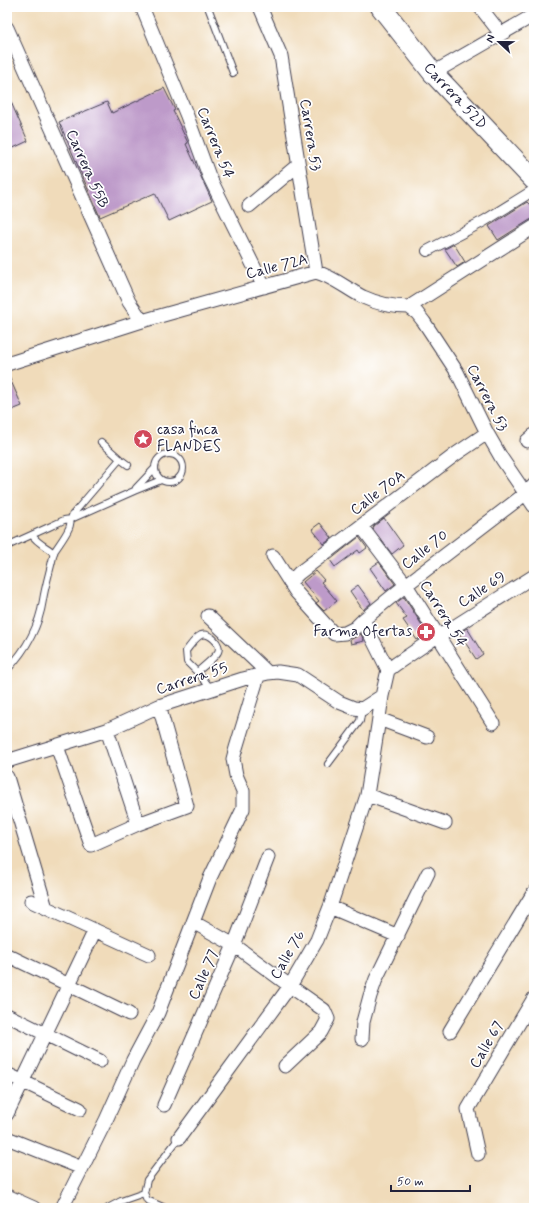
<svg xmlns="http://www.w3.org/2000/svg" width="541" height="1215" viewBox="0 0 541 1215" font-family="Mynerve,sans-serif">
<rect width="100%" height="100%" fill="#fff"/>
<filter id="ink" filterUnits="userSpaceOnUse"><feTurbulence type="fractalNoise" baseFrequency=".025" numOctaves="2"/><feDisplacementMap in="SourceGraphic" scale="8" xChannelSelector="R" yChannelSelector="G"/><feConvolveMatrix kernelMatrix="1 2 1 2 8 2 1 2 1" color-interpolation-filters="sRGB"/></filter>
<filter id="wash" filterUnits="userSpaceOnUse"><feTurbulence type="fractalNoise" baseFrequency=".012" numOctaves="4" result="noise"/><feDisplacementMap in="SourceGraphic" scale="16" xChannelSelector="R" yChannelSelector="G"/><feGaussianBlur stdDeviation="0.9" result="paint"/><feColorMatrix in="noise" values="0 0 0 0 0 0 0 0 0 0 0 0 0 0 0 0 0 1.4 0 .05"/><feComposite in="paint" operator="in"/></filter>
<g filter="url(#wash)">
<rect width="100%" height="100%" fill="#f0dbba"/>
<g id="blocks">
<path fill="#bd9ac9" d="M164 88 175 110 173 111 188 143 186 144 212 201 169 221 155 193 100 217 59 122 107 102 112 113Z
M7 93 28 141 7 151Z
M527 202 534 209V219L530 220 498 240 489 226Z
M454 244 465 262 457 267 445 249Z
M7 372 22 406 7 412Z
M384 518 403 545 392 554 373 529 374 526Z
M320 523 332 538 324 544 312 529Z
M359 537 367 548 360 553 358 550 335 567 330 560Z
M379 562 395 584 386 591 370 568Z
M316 571 324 580 321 582 337 601 324 611 316 603 319 601 303 582Z
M358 585 371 603 363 610 350 591Z
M404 597 427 633 417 640 403 620 407 618 396 603Z
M467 628 483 654 476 659 459 633Z
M361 634 364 641 351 644 350 640Z"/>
</g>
</g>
<g filter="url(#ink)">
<use href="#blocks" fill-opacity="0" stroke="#413e4e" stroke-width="1"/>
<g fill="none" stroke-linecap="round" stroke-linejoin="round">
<defs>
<path id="service" d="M208 7 233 73
M155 468a14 14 0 1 1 28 0a14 14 0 1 1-28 0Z
M120 459 128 465
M136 488 155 468
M32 535C37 543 47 547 54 553
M7 546 49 527 64 520 71 519 134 491 161 480
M7 670C25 651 39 627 43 600 45 587 49 574 52 561 53 558 53 555 54 552 59 544 65 537 69 528 71 524 70 518 73 514L120 459 101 442
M197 672C202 668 216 656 218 652 222 644 209 632 201 635 195 638 190 646 186 651L187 662 201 676 211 689
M328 764 360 721 362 709
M108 1208 121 1201 144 1193
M165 1208 147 1200 144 1193 147 1180 179 1138"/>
<path id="pedestrian" d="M427 251 484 221 534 190"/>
<path id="minor" d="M142 7 187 116 209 176 264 287
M260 7 281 56 316 272
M480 7 501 34
M7 28 129 302 142 321
M433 73 534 15
M249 206 298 165
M409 307 417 313 424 322 457 372 487 433 502 459 534 506
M7 364 142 321 316 272C334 277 347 289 363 297 378 304 392 307 409 307L534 227
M527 441 534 435
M361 526 406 585 493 723
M273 556 296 592 334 634 345 633 355 628 363 620 406 585 525 494 534 485
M290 582 299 573 456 454 487 433
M208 616 268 673
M363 620 388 670
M388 670 396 664 433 639 438 637 534 576
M379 719 427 737
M107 730 138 824
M57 746 91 845 138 824 187 806 159 706
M7 761 107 730 159 706 243 679 268 673 278 672 298 675 339 702 354 708 362 709 382 696
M7 777 46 908
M367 795 445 823
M31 901 149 955
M330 907 398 936
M193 922 234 945 290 986 324 1010 328 1019 321 1032 285 1066
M7 955 129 1014
M7 1015 100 1061
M450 1031 534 892
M362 1039 363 1022 370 996 376 979 428 873
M7 1074 80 1109
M164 1105 234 945 268 857
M7 1114 95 930
M7 1138 82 1168
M179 1138 290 986 317 940 330 907 367 795 378 725 382 696 388 670
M478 1154 468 1109 534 998
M7 1196 34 1208
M62 1208 106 1120 133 1060 158 1013 210 878 243 809V791L236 775 233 759 236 748 258 676"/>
<g id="primary">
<path id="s1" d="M381 7 433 73 534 180"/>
</g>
</defs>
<use href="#service" stroke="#413e4e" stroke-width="8"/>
<use href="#pedestrian" stroke="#413e4e" stroke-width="12"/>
<use href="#minor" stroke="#413e4e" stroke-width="15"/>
<use href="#primary" stroke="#413e4e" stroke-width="22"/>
<use href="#service" stroke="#fff" stroke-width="6"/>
<use href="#pedestrian" stroke="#fff" stroke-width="10"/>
<use href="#minor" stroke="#fff" stroke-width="13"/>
<use href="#primary" stroke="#fff" stroke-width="20"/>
</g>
</g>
<defs>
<symbol id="sight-disc" viewBox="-11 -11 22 22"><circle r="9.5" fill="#d1495b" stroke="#fff"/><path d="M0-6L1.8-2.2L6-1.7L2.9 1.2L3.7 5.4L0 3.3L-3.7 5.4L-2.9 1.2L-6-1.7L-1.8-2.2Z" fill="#fff"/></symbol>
<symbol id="pharmacy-disc" viewBox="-11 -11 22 22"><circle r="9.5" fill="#d1495b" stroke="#fff"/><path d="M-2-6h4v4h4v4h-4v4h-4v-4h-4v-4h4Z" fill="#fff"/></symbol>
</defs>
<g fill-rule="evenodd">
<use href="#sight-disc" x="132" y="428" width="22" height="22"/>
<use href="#pharmacy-disc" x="415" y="621" width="22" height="22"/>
</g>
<g text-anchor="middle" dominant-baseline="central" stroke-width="3.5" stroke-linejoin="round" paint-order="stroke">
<g font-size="15" fill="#22223b" stroke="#fff">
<text stroke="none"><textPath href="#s1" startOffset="116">Carrera 52D</textPath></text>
<text transform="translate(310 135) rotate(81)">Carrera 53</text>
<text transform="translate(215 143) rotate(68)">Carrera 54</text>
<text transform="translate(87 169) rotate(66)">Carrera 55B</text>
<text transform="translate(277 267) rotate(-14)">Calle 72A</text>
<text transform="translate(487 398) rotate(63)">Carrera 53</text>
<text transform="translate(378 493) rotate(-37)">Calle 70A</text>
<text transform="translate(425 550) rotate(-38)">Calle 70</text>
<text transform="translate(482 590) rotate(-33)">Calle 69</text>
<text transform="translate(443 614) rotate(58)">Carrera 54</text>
<text transform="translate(192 679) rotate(-18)">Carrera 55</text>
<text transform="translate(288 955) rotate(-60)">Calle 76</text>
<text transform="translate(204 975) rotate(-66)">Calle 77</text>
<text transform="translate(487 1045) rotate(-59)">Calle 67</text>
</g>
<g font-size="15" fill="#22223b" stroke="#fff" text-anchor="start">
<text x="157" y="430">casa finca<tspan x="157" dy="17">FLANDES</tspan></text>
<text x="412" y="632" text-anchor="end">Farma Ofertas</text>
</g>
</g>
<rect width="541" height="1215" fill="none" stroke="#fff" stroke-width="24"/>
<g transform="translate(499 42) rotate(292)" stroke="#ffffff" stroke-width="3" paint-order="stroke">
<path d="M0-3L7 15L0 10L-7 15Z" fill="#22223b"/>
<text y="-6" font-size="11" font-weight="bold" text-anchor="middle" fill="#22223b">N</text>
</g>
<path d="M391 1185v6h79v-6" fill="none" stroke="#22223b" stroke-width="2"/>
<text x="397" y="1185" font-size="12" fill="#22223b" stroke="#ffffff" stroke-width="3" paint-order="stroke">50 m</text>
</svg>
